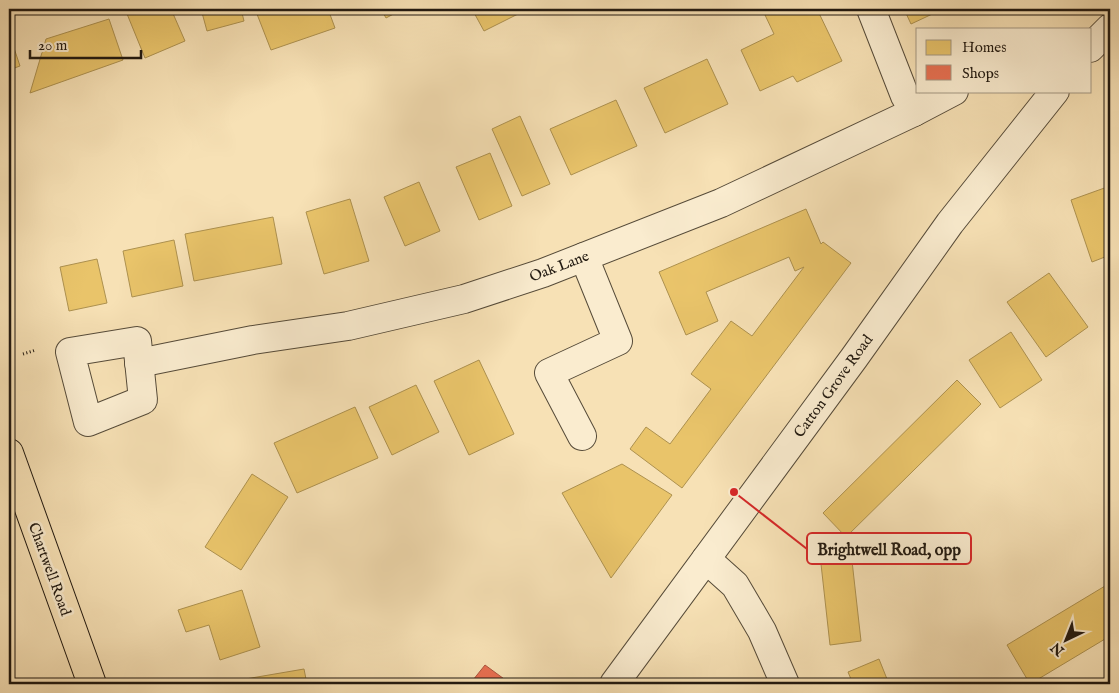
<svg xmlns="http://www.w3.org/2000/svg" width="1119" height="693" font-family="'IM FELL English',serif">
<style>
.homes{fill:#e9c46a;stroke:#ad914f}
.shops{fill:#e76f51;stroke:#ac553e}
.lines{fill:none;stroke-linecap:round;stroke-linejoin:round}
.minor-casing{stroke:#564b39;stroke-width:30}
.highway-casing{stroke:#211910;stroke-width:30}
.path{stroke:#211910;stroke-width:3;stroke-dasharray:1 2.5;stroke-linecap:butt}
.minor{stroke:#faeccf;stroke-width:28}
.highway{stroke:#f7e1b5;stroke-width:28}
.labels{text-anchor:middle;stroke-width:5;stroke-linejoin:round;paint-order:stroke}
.street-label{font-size:15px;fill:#211910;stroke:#faeccf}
.leader{fill:none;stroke:#d62828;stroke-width:2}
.callout-dot{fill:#d62828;stroke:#faeccf;stroke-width:2}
.callout{fill:#faeccf;stroke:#d62828;stroke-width:2}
.callout-label{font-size:16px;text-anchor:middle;font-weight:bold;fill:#211910}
</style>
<rect width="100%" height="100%" fill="#f7e1b5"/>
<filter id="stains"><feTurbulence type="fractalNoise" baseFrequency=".004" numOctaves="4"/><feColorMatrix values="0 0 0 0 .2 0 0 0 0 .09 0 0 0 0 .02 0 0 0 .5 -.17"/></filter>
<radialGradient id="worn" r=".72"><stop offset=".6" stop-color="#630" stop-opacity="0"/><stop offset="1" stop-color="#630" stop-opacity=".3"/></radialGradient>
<g class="homes">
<polygon points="125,9 171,9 185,41 145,58"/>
<polygon points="201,9 241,9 244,21 207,31"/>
<polygon points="255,9 328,9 335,28 271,50"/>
<polygon points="381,9 403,9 386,18"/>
<polygon points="472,9 528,9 484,31"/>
<polygon points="778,9 817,9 842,61 797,82 793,76 760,91 741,50 774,34 765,15"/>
<polygon points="904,9 943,9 911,24"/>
<polygon points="109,19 123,60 30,93 46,39"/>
<polygon points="9,33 20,66 9,70"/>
<polygon points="707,59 728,104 665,133 644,88"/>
<polygon points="616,100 637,146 571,175 550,129"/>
<polygon points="520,116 550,184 522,196 492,129"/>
<polygon points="490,153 512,206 479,220 456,167"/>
<polygon points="419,182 440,231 405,246 384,197"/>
<polygon points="1110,186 1110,255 1092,262 1071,200"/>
<polygon points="350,199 369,261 324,274 306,212"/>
<polygon points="806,209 821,244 823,242 851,263 682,488 630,449 646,427 670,444 711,389 691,374 731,321 752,336 804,267 795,271 789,257 706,292 718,321 686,335 659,272"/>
<polygon points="273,217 282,264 194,281 185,234"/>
<polygon points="174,240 183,286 132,297 123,251"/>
<polygon points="97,259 107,303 69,311 60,267"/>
<polygon points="1049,273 1088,327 1046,357 1007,302"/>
<polygon points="1011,332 1042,380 1000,408 969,360"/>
<polygon points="479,360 514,434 469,455 434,381"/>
<polygon points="957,380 981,404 846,537 823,513"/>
<polygon points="416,385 439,432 392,455 369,407"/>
<polygon points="355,407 378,458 297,493 274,443"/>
<polygon points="622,464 672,495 611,578 562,493"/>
<polygon points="252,474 288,497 241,570 205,547"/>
<polygon points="851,552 861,641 830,645 820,555"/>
<polygon points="1110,583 1110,636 1030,684 1007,645"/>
<polygon points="242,590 260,647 220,660 209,625 186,632 178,610"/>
<polygon points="879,659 889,684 853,684 848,672"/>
<polygon points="304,669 307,684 228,684 228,682"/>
</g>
<polygon class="shops" points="485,665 511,684 478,684 473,680"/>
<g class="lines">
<defs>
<g id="minor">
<polyline points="871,9 905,96 914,112"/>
<polyline points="1090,48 1110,28"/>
<polygon points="137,341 143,400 88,422 70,352"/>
<polyline points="139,363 253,340 348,326 464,299 543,273 721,203 914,112 954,91"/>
<polyline points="582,436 549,373 618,341 584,257"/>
<polyline points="706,559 735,585 762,631 785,684"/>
<polyline points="614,684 854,358 950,223 1055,91"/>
</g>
<polyline id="highway" points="9,453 92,684"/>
</defs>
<use href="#minor" class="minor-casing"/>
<use href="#highway" class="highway-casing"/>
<polyline class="path" points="23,354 36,350"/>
<use href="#minor" class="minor"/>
<use href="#highway" class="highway"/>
</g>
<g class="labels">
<g class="street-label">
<text transform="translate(559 266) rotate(-21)" y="5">Oak Lane</text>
<text transform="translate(833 386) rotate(-54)" y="5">Catton Grove Road</text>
<text transform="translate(50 569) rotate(70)" y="5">Chartwell Road</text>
</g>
</g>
<path class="leader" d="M734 492L807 549"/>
<circle class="callout-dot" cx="734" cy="492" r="5"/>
<rect class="callout" x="807" y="533" width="164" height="31" rx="5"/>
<g class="callout-label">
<text x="889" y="555">Brightwell Road, opp</text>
</g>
<rect width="1119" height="693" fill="none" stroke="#f7e1b5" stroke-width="30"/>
<rect x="10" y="10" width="1099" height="673" fill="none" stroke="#211910" stroke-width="2.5"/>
<rect x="15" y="15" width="1089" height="663" fill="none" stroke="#211910"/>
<rect x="916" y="28" width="175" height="65" fill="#faeccf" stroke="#a39883"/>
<rect x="926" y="40" width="25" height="15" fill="#e9c46a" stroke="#a39883"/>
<text x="962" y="52" font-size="15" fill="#211910">Homes</text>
<rect x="926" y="65" width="25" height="15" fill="#e76f51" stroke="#a39883"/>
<text x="962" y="78" font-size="15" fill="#211910">Shops</text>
<g transform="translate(1066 640) rotate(223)" stroke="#faeccf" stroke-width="4" paint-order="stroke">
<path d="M0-4L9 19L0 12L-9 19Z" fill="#211910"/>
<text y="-8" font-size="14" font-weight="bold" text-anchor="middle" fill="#211910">N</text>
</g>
<path d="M30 50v8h111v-8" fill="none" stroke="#211910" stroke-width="2.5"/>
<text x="38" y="50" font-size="15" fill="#211910" stroke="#faeccf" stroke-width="4" paint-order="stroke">20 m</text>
<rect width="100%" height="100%" filter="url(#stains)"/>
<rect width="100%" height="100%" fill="url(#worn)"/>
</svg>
